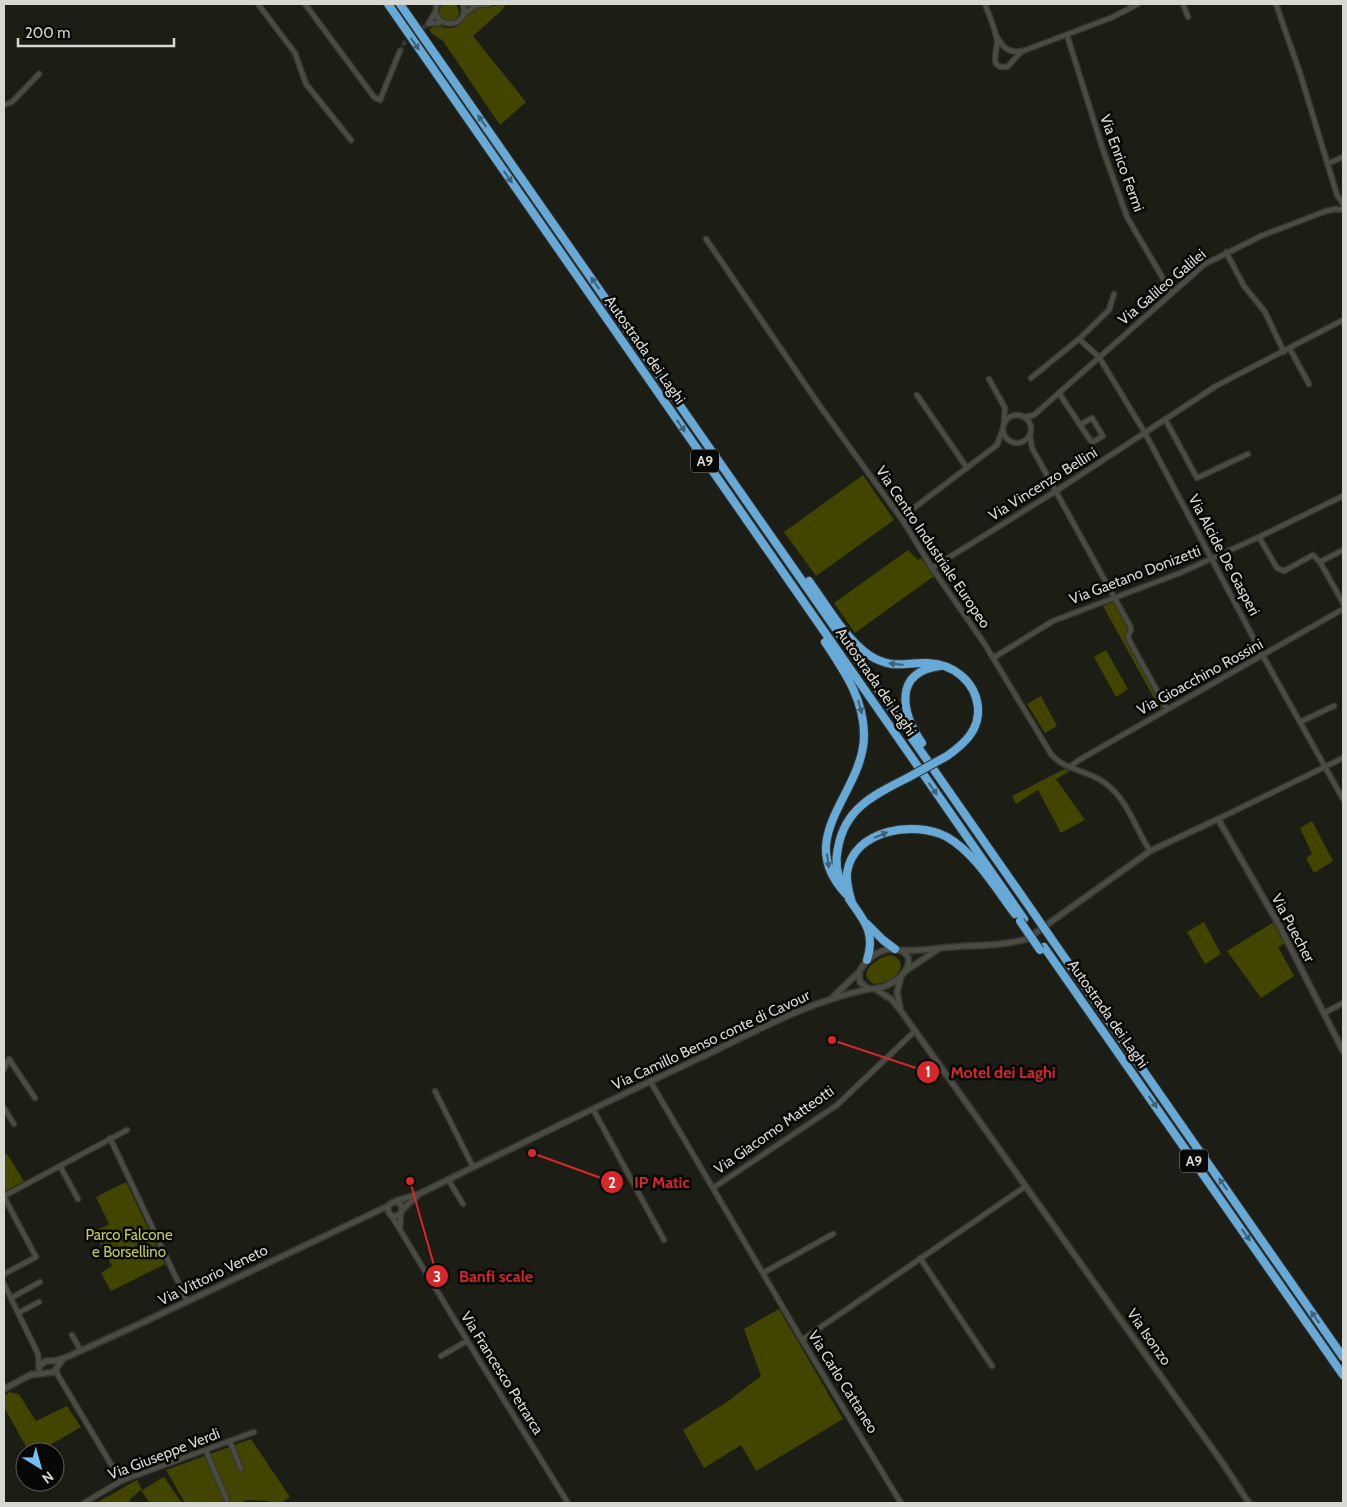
<svg xmlns="http://www.w3.org/2000/svg" width="1347" height="1507" font-family="Cabin,sans-serif">
<style>
.green{fill:#424500}
.lines{fill:none;stroke-linecap:round;stroke-linejoin:round}
.minor-tunnel{stroke:#383932;stroke-width:4.5;stroke-dasharray:4.5 2;stroke-linecap:butt}
.minor-casing{stroke:#353531;stroke-width:7}
.tertiary-casing{stroke:#353531;stroke-width:8}
.motorway-casing{stroke:#353531;stroke-width:10}
.minor{stroke:#4a4b42;stroke-width:4.5}
.tertiary{stroke:#4a4b42;stroke-width:5}
.motorway{stroke:#67aad7;stroke-width:8}
.motorway-bridge-casing{stroke:#353531;stroke-width:10;stroke-linecap:butt}
.motorway-bridge{stroke:#67aad7;stroke-width:8}
.oneway{fill:#3c6178}
.labels{text-anchor:middle;stroke-width:5;stroke-linejoin:round;paint-order:stroke}
.shield{fill:#070705;stroke:#999995;stroke-width:1}
.shield-label{font-size:14px;font-weight:bold;fill:#d8d8d3}
.street-label{font-size:15px;fill:#d8d8d3;stroke:#070705}
.park-label{font-size:15px;fill:#c6cd55;stroke:#070705}
.leader{fill:none;stroke:#d62828;stroke-width:2}
.callout-dot{fill:#d62828;stroke:#070705;stroke-width:2}
.mark-label{font-size:15px;text-anchor:middle;font-weight:bold;fill:#fff}
.callout-label{font-size:16px;text-anchor:middle;font-weight:bold;fill:#d62828;stroke:#070705;stroke-width:5;stroke-linejoin:round;paint-order:stroke}
</style>
<rect width="100%" height="100%" fill="#1c1d15"/>
<g class="green">
<circle cx="449" cy="12" r="10"/>
<path d="M504 4 505 6 501 11 473 36 526 102 500 125 443 41 432 34 429 29 438 25C460 35 461 19 474 9Z"/>
<polygon points="863,475 894,520 816,576 784,532"/>
<polygon points="908,550 918,560 921,558 934,576 855,633 834,603"/>
<polygon points="1118,600 1133,627 1130,639 1166,705 1160,709 1103,606"/>
<polygon points="1106,650 1128,689 1116,697 1094,657"/>
<polygon points="1041,696 1057,726 1045,733 1027,704"/>
<polygon points="1064,769 1070,771 1056,779 1085,820 1061,833 1038,790 1016,804 1012,796"/>
<polygon points="1312,821 1333,861 1314,873 1306,858 1312,854 1300,828"/>
<polygon points="1204,922 1221,954 1205,964 1187,932"/>
<polygon points="1274,922 1285,943 1278,947 1294,976 1261,998 1227,951"/>
<path d="M891 955C907 960 901 974 890 980 885 983 879 983 874 984 854 973 878 957 891 955Z"/>
<polygon points="7,1154 24,1181 4,1192 4,1156"/>
<polygon points="126,1182 165,1264 111,1291 101,1273 112,1266 94,1232 109,1224 96,1197"/>
<polygon points="779,1309 843,1419 756,1471 741,1445 704,1468 683,1430 727,1402 761,1376 744,1329"/>
<polygon points="9,1392 18,1394 18,1393 36,1421 67,1406 81,1427 38,1452 29,1452 4,1407 4,1396"/>
<polygon points="251,1439 290,1497 281,1503 271,1503 269,1501 247,1500 240,1503 185,1503 166,1470"/>
<polygon points="164,1477 182,1503 150,1503 141,1490 129,1500 131,1503 96,1503 137,1480 142,1490"/>
</g>
<g class="lines">
<polyline class="minor-tunnel" points="400,51 405,42 428,24"/>
<defs>
<g id="minor">
<polyline points="258,4 295,53 306,84 351,140"/>
<polyline points="305,4 374,97 380,100 400,51"/>
<path d="M437 4C428 29 471 31 463 4"/>
<polyline points="467,4 477,5 490,4"/>
<path d="M985 4C989 15 995 28 997 40 998 48 993 56 996 64L1001 67H1007L1022 51"/>
<polyline points="1183,4 1188,17"/>
<polyline points="1276,4 1300,73 1337,195 1343,204"/>
<polyline points="436,11 428,24 442,22"/>
<polyline points="464,14 477,5"/>
<polyline points="1067,35 1103,150 1127,217 1171,292"/>
<path d="M997 37C1004 49 1009 53 1023 51L1113 17 1138 4"/>
<polyline points="4,105 12,102 39,74"/>
<polyline points="1327,164 1343,157"/>
<polyline points="1336,209 1340,210 1343,208"/>
<path d="M706 239 822 409 903 521 932 568 984 643 1051 754C1065 771 1088 770 1105 783 1128 800 1135 828 1150 851"/>
<polyline points="1226,252 1244,286 1265,312 1284,352"/>
<polyline points="1079,339 1109,310 1114,294"/>
<polyline points="1290,349 1309,384"/>
<polyline points="1031,378 1079,339 1099,357 1145,433 1263,656 1343,799"/>
<polyline points="989,379 1005,408 1004,421"/>
<polyline points="1059,393 1090,440 1093,442 1103,436 1092,418 1080,425"/>
<polyline points="917,395 967,468"/>
<circle cx="1017" cy="429" r="14"/>
<polyline points="1025,417 1034,415 1205,264 1261,236 1326,211 1336,209"/>
<polyline points="1165,419 1197,478 1248,454"/>
<polyline points="1030,434 1032,448 1130,626 1131,630 1128,636 1129,640 1167,709"/>
<polyline points="903,521 906,514 997,445 1002,431"/>
<polyline points="1259,537 1277,568 1284,571 1313,555 1320,562 1343,550"/>
<polyline points="1320,562 1343,603"/>
<polyline points="932,568 1056,491 1216,386 1343,320"/>
<polyline points="993,658 1053,621 1180,573 1259,537 1343,496"/>
<polyline points="1300,722 1334,706"/>
<polyline points="1070,767 1079,760 1343,609"/>
<polyline points="1218,819 1343,758"/>
<polyline points="1324,1013 1343,1003"/>
<polyline points="4,1069 9,1059 35,1098"/>
<polyline points="650,1081 802,1340 901,1503"/>
<polyline points="435,1091 473,1167"/>
<polyline points="4,1108 14,1124"/>
<polyline points="593,1109 664,1240"/>
<polyline points="110,1138 187,1301"/>
<polyline points="60,1166 78,1199"/>
<polyline points="448,1179 463,1204"/>
<polyline points="713,1188 837,1105 915,1031"/>
<polyline points="4,1196 127,1130"/>
<polyline points="4,1197 36,1257 4,1274"/>
<polyline points="391,1215 479,1360 568,1503"/>
<polyline points="400,1228 401,1213"/>
<polyline points="920,1258 992,1366"/>
<polyline points="763,1273 833,1234"/>
<polyline points="4,1284 38,1354 39,1366"/>
<polyline points="11,1298 40,1282"/>
<polyline points="18,1313 39,1302"/>
<polyline points="72,1335 81,1351"/>
<polyline points="802,1340 1026,1186"/>
<polyline points="441,1356 467,1341"/>
<polyline points="56,1370 59,1377 121,1481"/>
<polyline points="230,1442 241,1469"/>
<polyline points="206,1451 227,1500"/>
<polyline points="84,1503 121,1481 254,1432"/>
</g>
<g id="tertiary">
<path d="M889 949C927 949 904 989 869 989L860 982 859 972C866 959 875 952 889 949Z"/>
<path d="M899 950C917 952 935 948 953 947 978 945 1003 946 1027 939L1150 851 1218 819 1279 925 1343 1051"/>
<polyline points="907,970 937,950"/>
<polyline points="875,989 891,999 901,1011 1224,1465 1249,1503"/>
<polyline points="834,996 859,972"/>
<polyline points="900,1008 897,992 901,977"/>
<path d="M396 1201 419 1194C512 1148 606 1102 700 1058 754 1032 809 1001 869 989"/>
<circle cx="395" cy="1209" r="7"/>
<polyline points="402,1210 417,1196"/>
<polyline points="39,1369 39,1366 46,1361 54,1361 67,1357 146,1321 388,1206"/>
<polyline points="31,1375 54,1372 63,1359"/>
<polyline points="4,1389 32,1374"/>
</g>
<g id="motorway">
<polyline points="388,4 1024,919"/>
<polyline points="400,4 1033,912"/>
<path d="M809 581C825 603 846 640 869 655 892 670 904 662 928 663 953 664 975 681 978 707 980 730 964 744 947 756"/>
<path d="M825 642C844 671 864 699 864 735 864 794 792 836 846 894"/>
<path d="M922 743C902 714 892 672 940 666"/>
<path d="M843 886C837 875 835 861 838 848 845 807 876 794 909 777"/>
<path d="M849 899C864 920 876 933 867 960"/>
<path d="M852 903C849 893 846 883 847 873 853 829 915 820 947 837 975 853 996 889 1015 914"/>
<polyline points="867,924 883,940 895,949"/>
<polyline points="1053,941 1343,1357"/>
<polyline points="1044,947 1343,1375"/>
</g>
</defs>
<use href="#minor" class="minor-casing"/>
<use href="#tertiary" class="tertiary-casing"/>
<use href="#motorway" class="motorway-casing"/>
<use href="#minor" class="minor"/>
<use href="#tertiary" class="tertiary"/>
<use href="#motorway" class="motorway"/>
<defs>
<g id="motorway-bridge">
<polyline points="909,777 947,756"/>
<polyline points="1033,912 1053,941"/>
<polyline points="1020,921 1040,950"/>
</g>
</defs>
<use href="#motorway-bridge" class="motorway-bridge-casing"/>
<use href="#motorway-bridge" class="motorway-bridge"/>
</g>
<defs><path id="oneway-solid" d="M-6-.8H1V-3.2L6.5 0L1 3.2V.8H-6Z" transform="scale(1.25)"/></defs>
<g class="oneway">
<use href="#oneway-solid" transform="translate(415 44) rotate(55)"/>
<use href="#oneway-solid" transform="translate(482 121) rotate(-125)"/>
<use href="#oneway-solid" transform="translate(508 177) rotate(55)"/>
<use href="#oneway-solid" transform="translate(595 283) rotate(-125)"/>
<use href="#oneway-solid" transform="translate(681 426) rotate(55)"/>
<use href="#oneway-solid" transform="translate(896 664) rotate(-175)"/>
<use href="#oneway-solid" transform="translate(860 707) rotate(75)"/>
<use href="#oneway-solid" transform="translate(933 789) rotate(55)"/>
<use href="#oneway-solid" transform="translate(881 835) rotate(-23)"/>
<use href="#oneway-solid" transform="translate(828 861) rotate(82)"/>
<use href="#oneway-solid" transform="translate(1153 1102) rotate(55)"/>
<use href="#oneway-solid" transform="translate(1223 1184) rotate(-125)"/>
<use href="#oneway-solid" transform="translate(1246 1235) rotate(55)"/>
<use href="#oneway-solid" transform="translate(1315 1317) rotate(-125)"/>
</g>
<g class="labels">
<g class="shield">
<rect x="691" y="449.5" width="28" height="23" rx="4"/>
<rect x="1180" y="1149.5" width="28" height="23" rx="4"/>
</g>
<g class="shield-label">
<text x="705" y="466">A9</text>
<text x="1194" y="1166">A9</text>
</g>
<g class="street-label">
<text transform="translate(1122 163) rotate(70)" y="5">Via Enrico Fermi</text>
<text transform="translate(1162 287) rotate(-40)" y="5">Via Galileo Galilei</text>
<text transform="translate(645 350) rotate(55)" y="5">Autostrada dei Laghi</text>
<text transform="translate(1043 484) rotate(-32)" y="5">Via Vincenzo Bellini</text>
<text transform="translate(933 547) rotate(56)" y="5">Via Centro Industriale Europeo</text>
<text transform="translate(1224 555) rotate(62)" y="5">Via Alcide De Gasperi</text>
<text transform="translate(1135 575) rotate(-21)" y="5">Via Gaetano Donizetti</text>
<text transform="translate(1200 677) rotate(-29)" y="5">Via Gioacchino Rossini</text>
<text transform="translate(876 682) rotate(55)" y="5">Autostrada dei Laghi</text>
<text transform="translate(1293 928) rotate(62)" y="5">Via Puecher</text>
<text transform="translate(1108 1014) rotate(55)" y="5">Autostrada dei Laghi</text>
<text transform="translate(711 1040) rotate(-25)" y="5">Via Camillo Benso conte di Cavour</text>
<text transform="translate(774 1130) rotate(-35)" y="5">Via Giacomo Matteotti</text>
<text transform="translate(213 1275) rotate(-26)" y="5">Via Vittorio Veneto</text>
<text transform="translate(1149 1337) rotate(55)" y="5">Via Isonzo</text>
<text transform="translate(502 1373) rotate(58)" y="5">Via Francesco Petrarca</text>
<text transform="translate(843 1382) rotate(58)" y="5">Via Carlo Cattaneo</text>
<text transform="translate(164 1454) rotate(-21)" y="5">Via Giuseppe Verdi</text>
</g>
<g class="park-label">
<text x="129" y="1240">Parco Falcone<tspan x="129" dy="17">e Borsellino</tspan></text>
</g>
</g>
<path class="leader" d="M832 1040L928 1072M532 1153L612 1182M410 1181L437 1276"/>
<g class="callout-dot">
<circle cx="832" cy="1040" r="5"/>
<circle cx="532" cy="1153" r="5"/>
<circle cx="410" cy="1181" r="5"/>
<circle cx="928" cy="1072" r="12"/>
<circle cx="612" cy="1182" r="12"/>
<circle cx="437" cy="1276" r="12"/>
</g>
<g class="mark-label">
<text x="928" y="1077">1</text>
<text x="612" y="1188">2</text>
<text x="437" y="1282">3</text>
</g>
<g class="callout-label">
<text x="1003" y="1078">Motel dei Laghi</text>
<text x="662" y="1188">IP Matic</text>
<text x="496" y="1282">Banfi scale</text>
</g>
<rect width="1347" height="1507" fill="none" stroke="#d8d8d3" stroke-width="10"/>
<g transform="translate(40 1467) rotate(143)"><circle r="24" fill="#070705" stroke="#5b5b57"/>
<path d="M0-4L9 19L0 12L-9 19Z" fill="#72c1f5"/>
<text y="-8" font-size="14" font-weight="bold" text-anchor="middle" fill="#d8d8d3">N</text>
</g>
<path d="M18 38v8h156v-8" fill="none" stroke="#d8d8d3" stroke-width="2.5"/>
<text x="25" y="38" font-size="15" fill="#d8d8d3" stroke="#070705" stroke-width="4" paint-order="stroke">200 m</text>
</svg>
